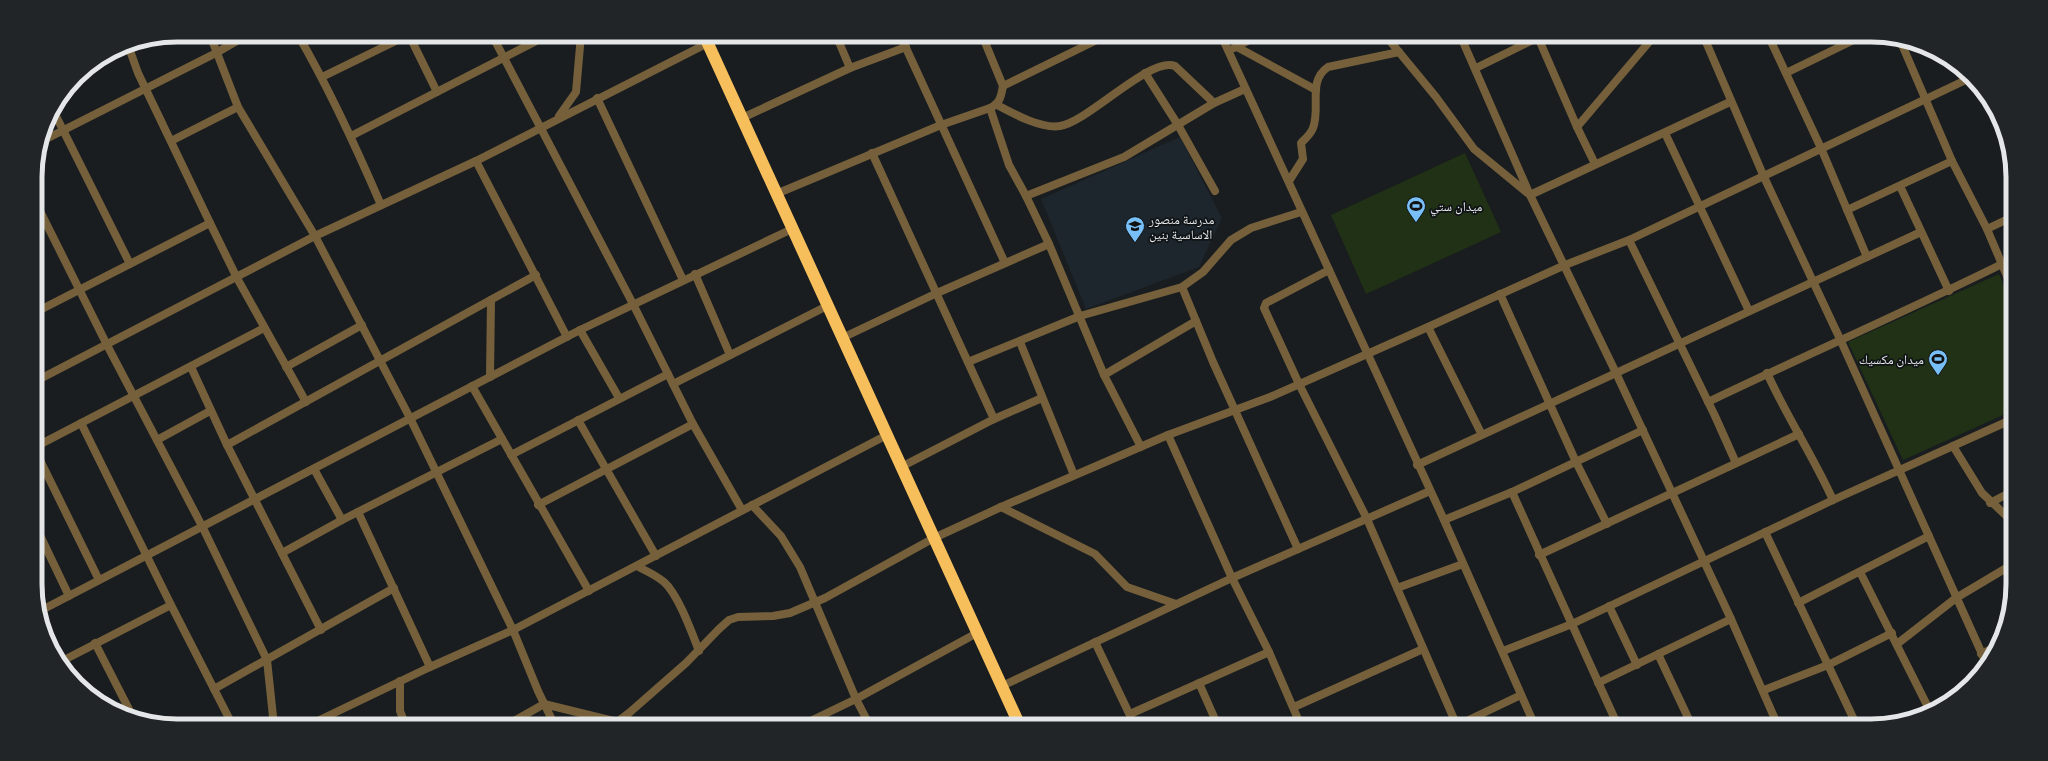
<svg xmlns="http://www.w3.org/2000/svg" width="2048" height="761" font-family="'Exo 2','Noto Naskh Arabic',sans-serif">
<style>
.built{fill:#1d262d}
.garden{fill:#203115}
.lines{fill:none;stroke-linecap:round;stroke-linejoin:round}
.minor{stroke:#75603b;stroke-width:8}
.highway{stroke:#f6bf5c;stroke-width:12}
.labels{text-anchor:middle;stroke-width:3.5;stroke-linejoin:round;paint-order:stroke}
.poi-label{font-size:13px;fill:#e4e6e8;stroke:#101416;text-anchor:start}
.rim{fill:none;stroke:#e4e6e8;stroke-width:5}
</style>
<rect width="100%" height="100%" fill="#191d1f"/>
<polygon class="built" points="1180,137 1222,218 1199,267 1086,309 1041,199"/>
<g class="garden">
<polygon points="1465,153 1501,232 1366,294 1331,215"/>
<polygon points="1999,274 2012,305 2012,411 1903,460 1848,342"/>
</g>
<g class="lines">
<g class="minor">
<polyline points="210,35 238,107 315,236 410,418 513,630 538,691 555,726"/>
<path d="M298 35C330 90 356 147 381 205"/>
<polyline points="409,35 437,92"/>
<polyline points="492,35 633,304 693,424 742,510"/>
<polyline points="836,35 850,68"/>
<polyline points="900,35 1005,263"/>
<polyline points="982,35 1003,86"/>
<polyline points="1221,35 1444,520 1535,726"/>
<polyline points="1385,35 1436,97 1474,149 1530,195 1730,102"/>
<polyline points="1460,35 1530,195 1616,373 1731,619 1778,726"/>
<polyline points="1537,35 1577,127 1595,164"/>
<polyline points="1703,35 1764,177 1840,339 1987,665"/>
<polyline points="1768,35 1821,148 1867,257"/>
<polyline points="1900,40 1952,161 1987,229 2012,288"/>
<polyline points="128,45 138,73 210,223 237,278 306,402"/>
<polyline points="1237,47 1316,90"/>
<polyline points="1234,48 1259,35"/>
<polyline points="1476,68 1541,36"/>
<polyline points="1145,73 1178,125 1215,191"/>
<polyline points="1786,73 1864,35"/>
<polyline points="322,77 408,35"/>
<polyline points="1986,96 2007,142"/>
<polyline points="597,98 683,280"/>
<path d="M997 105C1014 114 1041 129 1060 126 1088 122 1150 56 1175 66L1214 103"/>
<polyline points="990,108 1009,165 1026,196 1049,244 1104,375 1141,447"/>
<polyline points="53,110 130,264"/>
<polyline points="559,116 576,92 581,35"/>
<polyline points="742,118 850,68 906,47"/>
<polyline points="1577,127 1655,35"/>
<polyline points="1665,133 1749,311"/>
<polyline points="351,136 548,35"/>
<polyline points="42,141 216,53 247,35"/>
<polyline points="171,141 238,107"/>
<polyline points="872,153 994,419"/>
<polyline points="476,161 567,337"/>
<path d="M1289 181 1303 159 1301 143C1305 139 1311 134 1313 128 1321 108 1307 81 1328 67L1399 52"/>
<polyline points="1900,186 1949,291"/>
<path d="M776 194 941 125 990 108C1000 103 1001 97 1003 86L1107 35"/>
<polyline points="1026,196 1124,157 1214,103 1245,89"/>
<polyline points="35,201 107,345 202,526 267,660 274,726"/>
<polyline points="1847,210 1952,161"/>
<polyline points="1987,229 2012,217"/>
<polyline points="1629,240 1715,416 1736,463"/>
<polyline points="1329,270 1266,303 1264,308 1299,384 1367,519 1457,726"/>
<polyline points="695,274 730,355"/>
<polyline points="1182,287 1213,362 1298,549"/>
<polyline points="1500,294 1576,462 1607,524"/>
<polyline points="36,312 210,223"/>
<polyline points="1428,327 1481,433"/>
<polyline points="580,330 619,398"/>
<polyline points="842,338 937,293 1049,244"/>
<polyline points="1020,342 1074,475"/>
<polyline points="968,362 1080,316 1182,287 1203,272 1231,240 1251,228 1301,212"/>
<polyline points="191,367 227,445 321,630"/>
<polyline points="286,367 362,325"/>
<path d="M1767 373C1787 417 1813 456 1833 500"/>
<polyline points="1104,375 1196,321"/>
<polyline points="490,377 491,300"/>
<polyline points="36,381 315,236 476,161 708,43"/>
<polyline points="673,384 827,306"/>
<polyline points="472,386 589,591"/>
<path d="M1708 402C1806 355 1905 312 2002 264"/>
<polyline points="578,420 656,556"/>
<polyline points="81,423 171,605 233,726"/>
<polyline points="1168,435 1232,578 1269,652 1301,726"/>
<polyline points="157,440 210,411"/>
<polyline points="227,445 536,275"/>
<polyline points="37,446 264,328"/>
<polyline points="1953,446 1982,493 2013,522"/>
<polyline points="37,454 99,580"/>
<polyline points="511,455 668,374"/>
<polyline points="1417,465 1921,232"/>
<polyline points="901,467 994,419 1042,398"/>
<polyline points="314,469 342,520"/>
<polyline points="1512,492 1618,726"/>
<polyline points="1990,503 2013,491"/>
<polyline points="538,505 693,424"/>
<polyline points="752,505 781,536 800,567 856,699 870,726"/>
<polyline points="1001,507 1095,554 1127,587 1176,604"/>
<polyline points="358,512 430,667"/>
<polyline points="1444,520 1512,492 1643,430"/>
<polyline points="37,529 69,596"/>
<polyline points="1765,532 1857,726"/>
<polyline points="282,553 342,520 502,439"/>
<polyline points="1539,555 1799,434"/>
<path d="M637 566C646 571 656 575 664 582 678 594 692 633 699 651"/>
<polyline points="1860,572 1930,711"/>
<polyline points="1397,588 1463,564"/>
<polyline points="1798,603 1929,536"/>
<polyline points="1609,606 1637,665"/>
<polyline points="38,612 580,330 792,229"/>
<polyline points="1095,642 1135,726"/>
<polyline points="95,643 134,719"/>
<polyline points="1897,644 1956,598 2013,564"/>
<polyline points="1503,651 1572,624 1833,500 2013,419"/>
<polyline points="1658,654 1692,726"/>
<polyline points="1981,654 1997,646"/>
<polyline points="62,661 171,605"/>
<polyline points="400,681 400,711 406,726"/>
<polyline points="1199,683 1218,726"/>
<polyline points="1598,683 1731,619"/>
<polyline points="1002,686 1232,578 1430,491"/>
<polyline points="214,689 394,588"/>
<polyline points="1764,690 1828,665 1892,633"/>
<polyline points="1294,707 1423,649"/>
<polyline points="1130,714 1269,652"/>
<polyline points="307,726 430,667 513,630 887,435"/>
<polyline points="505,726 544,704 634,726"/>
<polyline points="612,726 629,713 686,663 719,629 729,620 738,617 773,616 790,613 825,598 934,538 1001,507 1168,435 1270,397 1428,327 1565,265 1629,240 1970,78"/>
<polyline points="800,726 856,699 977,633"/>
<polyline points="1456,726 1521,695"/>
<polyline points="1679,726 1690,721"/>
</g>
<polyline class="highway" points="704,35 1020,726"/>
</g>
<defs>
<symbol id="stadium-pin" viewBox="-11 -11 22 30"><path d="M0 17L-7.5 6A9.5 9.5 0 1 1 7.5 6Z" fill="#78bff7" stroke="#101416"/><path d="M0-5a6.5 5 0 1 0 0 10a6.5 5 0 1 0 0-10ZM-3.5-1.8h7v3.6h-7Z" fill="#111"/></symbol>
<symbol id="school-pin" viewBox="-11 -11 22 30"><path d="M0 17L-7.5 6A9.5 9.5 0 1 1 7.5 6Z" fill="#78bff7" stroke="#101416"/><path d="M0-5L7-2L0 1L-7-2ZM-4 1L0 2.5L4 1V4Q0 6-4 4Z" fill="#111"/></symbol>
</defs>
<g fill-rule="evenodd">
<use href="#stadium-pin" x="1405" y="195" width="22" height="30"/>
<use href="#school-pin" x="1124" y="215" width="22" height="30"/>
<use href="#stadium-pin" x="1927" y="348" width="22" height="30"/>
</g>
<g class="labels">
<g class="poi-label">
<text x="1430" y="211">ميدان ستي</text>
<text x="1149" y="224">مدرسة منصور<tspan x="1149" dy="15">الاساسية بنين</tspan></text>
<text x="1924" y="364" text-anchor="end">ميدان مكسيك</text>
</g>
</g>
<path d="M0 0H2048V761H0ZM177 42H1871A135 135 0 0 1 2006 177V584A135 135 0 0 1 1871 719H177A135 135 0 0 1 42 584V177A135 135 0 0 1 177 42Z" fill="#212527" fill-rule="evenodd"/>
<path class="rim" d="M177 42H1871A135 135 0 0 1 2006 177V584A135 135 0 0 1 1871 719H177A135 135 0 0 1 42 584V177A135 135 0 0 1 177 42Z"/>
</svg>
